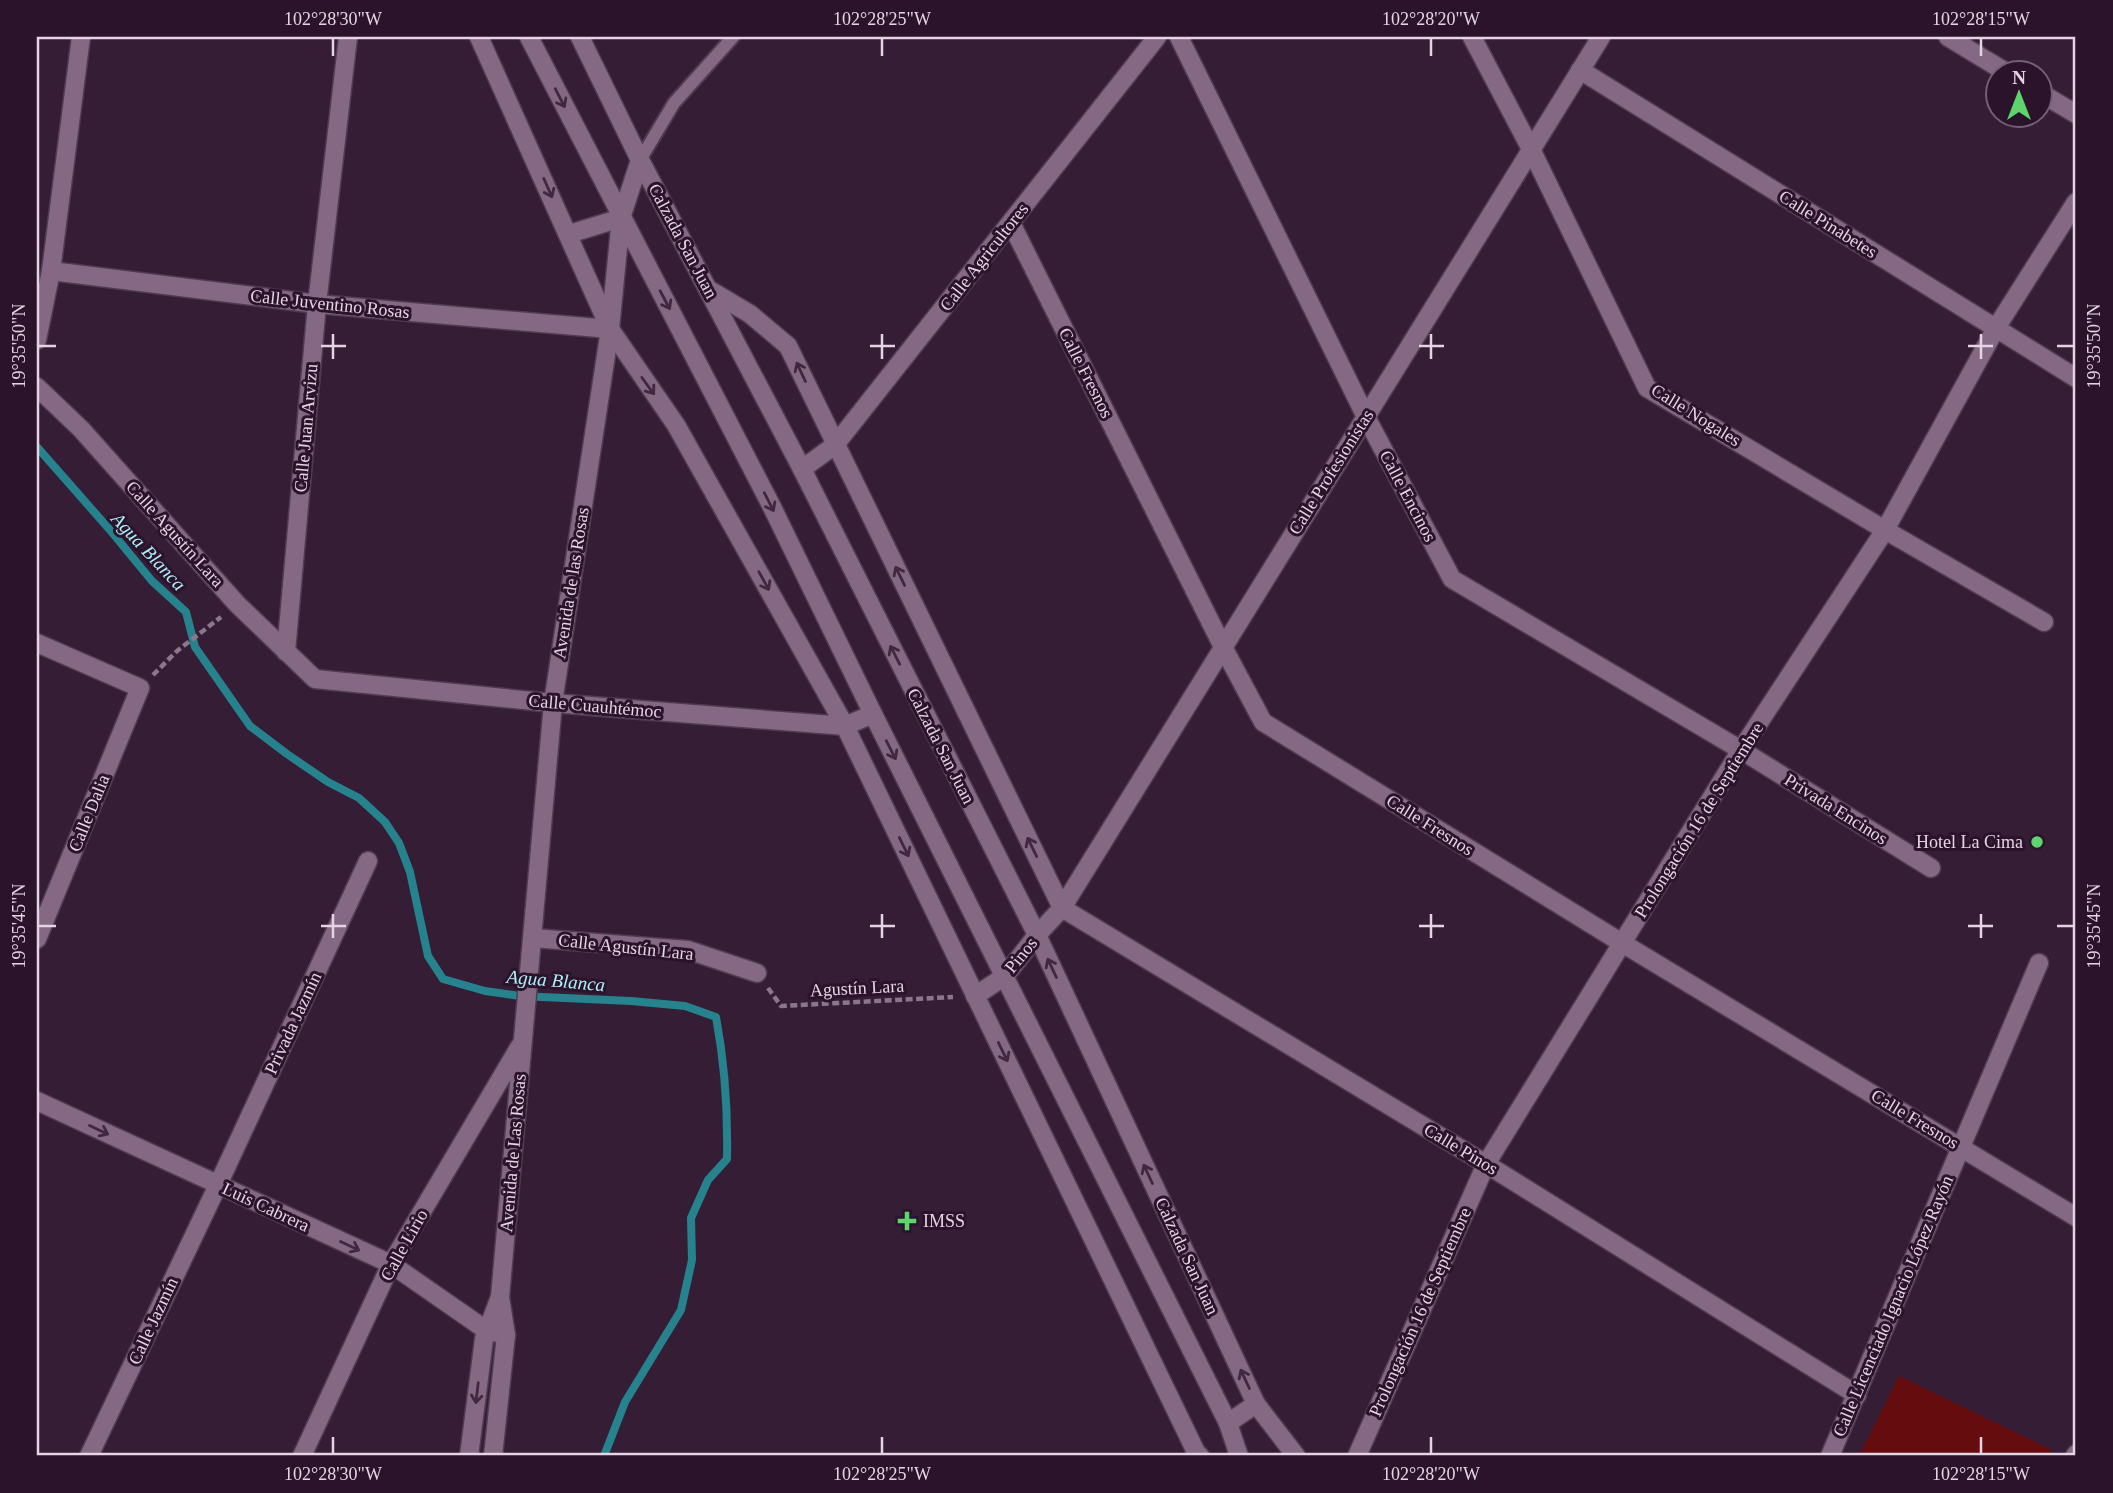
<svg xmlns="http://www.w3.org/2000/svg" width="2113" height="1493" font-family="Georgia,serif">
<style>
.green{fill:#650c0f}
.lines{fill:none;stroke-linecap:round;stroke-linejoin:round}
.stream{stroke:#26838d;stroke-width:8}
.service-casing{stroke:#4f3c50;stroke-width:16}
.minor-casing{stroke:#4f3c50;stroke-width:21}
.secondary-casing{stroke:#4f3c50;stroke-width:21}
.path{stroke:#8b778b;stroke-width:4.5;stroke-dasharray:7 3.5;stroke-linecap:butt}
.service{stroke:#846884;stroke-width:12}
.minor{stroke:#846884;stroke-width:18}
.secondary{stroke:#846884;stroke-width:18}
.oneway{stroke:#402841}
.ticks{fill:none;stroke:#e4d4e4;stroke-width:2.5}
.poi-dot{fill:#5ed56c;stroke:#2a132b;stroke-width:2.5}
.labels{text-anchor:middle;stroke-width:6;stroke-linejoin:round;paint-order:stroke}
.street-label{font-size:18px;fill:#e4d4e4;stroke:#2a132b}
.poi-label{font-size:18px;fill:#e4d4e4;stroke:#2a132b;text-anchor:end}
.water-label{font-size:19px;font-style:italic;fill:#acf0f9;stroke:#2a132b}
.neatline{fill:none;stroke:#e4d4e4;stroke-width:2.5}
.ticks-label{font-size:18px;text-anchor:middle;fill:#e4d4e4}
</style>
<rect width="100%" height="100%" fill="#341d35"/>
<polygon class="green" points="1899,1376 2052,1450 2049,1456 1859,1456"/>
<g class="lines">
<path class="stream" d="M37 447 110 530 152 581 186 612 195 647 250 726 287 754 328 782 359 798 385 822 399 843 410 872 428 956 443 979 485 991 520 996 631 1001 685 1006 716 1017C725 1065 728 1111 727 1159L708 1180 691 1218 692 1260 681 1310 625 1402 604 1456"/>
<defs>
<polyline id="service" points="640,160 674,103 733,37"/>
<g id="minor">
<polyline points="479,37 610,329 676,425 845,726 1196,1452 1200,1456"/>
<polyline points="1179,37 1366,417 1452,579 1741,750 1931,868"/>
<polyline points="1472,37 1531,149 1647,388 1885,530 2044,622"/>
<polyline points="1948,37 2009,74"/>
<polyline points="1580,70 2076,378"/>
<polyline points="2039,92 2076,114"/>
<polyline points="1011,223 1223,647 1263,722 1622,943 2076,1217"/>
<polyline points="569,234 621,218"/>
<polyline points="51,271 317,304 610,329"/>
<polyline points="708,289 750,314 788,346 1062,908"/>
<polyline points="37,340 51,271 81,37"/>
<polyline points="37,387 81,429 237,604 315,679 553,703 845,726 873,714"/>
<polyline points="802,469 835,445 1157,37"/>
<polyline points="37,643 140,688 37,939"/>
<polyline points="286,652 317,304 348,37"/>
<polyline points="1062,908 1486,1164 1857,1395"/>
<polyline points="533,938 688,950 757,973"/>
<polyline points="975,996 1005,976 1037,935 1062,908 1601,37"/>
<polyline points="37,1101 391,1264 486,1330 506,1335"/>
<polyline points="89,1456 218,1185 368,861"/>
<polyline points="302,1456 391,1264 520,1046"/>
<polyline points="469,1456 484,1339 500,1297"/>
<polyline points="493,1456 506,1335 500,1297 553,703 610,329 621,218 640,160"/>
<polyline points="1357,1456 1486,1164 1741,750 1885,530 1996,328 2076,202"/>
<polyline points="1830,1456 2039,963"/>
<polyline points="2075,1456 2076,1454"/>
</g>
<g id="secondary">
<polyline points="529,37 772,507 873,714 1228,1423 1239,1456"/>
<polyline points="580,37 640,160 802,469 1037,935 1256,1404 1296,1456"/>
<polyline points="1228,1423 1256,1404"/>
</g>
</defs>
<use href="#service" class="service-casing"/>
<use href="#minor" class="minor-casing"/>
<use href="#secondary" class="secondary-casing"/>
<g class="path">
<polyline points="153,675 177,651 221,617"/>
<polyline points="768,988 781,1006 953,997"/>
</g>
<use href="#service" class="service"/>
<use href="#minor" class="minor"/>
<use href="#secondary" class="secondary"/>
</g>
<defs><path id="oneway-shaft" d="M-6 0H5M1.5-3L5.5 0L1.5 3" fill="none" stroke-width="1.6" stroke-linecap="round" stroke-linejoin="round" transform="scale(1.75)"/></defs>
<g class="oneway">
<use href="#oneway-shaft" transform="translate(560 98) rotate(63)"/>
<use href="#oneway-shaft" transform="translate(548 188) rotate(66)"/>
<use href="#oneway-shaft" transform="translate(665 300) rotate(62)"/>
<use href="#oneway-shaft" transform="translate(801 372) rotate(-115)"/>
<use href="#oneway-shaft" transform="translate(648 386) rotate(54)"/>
<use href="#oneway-shaft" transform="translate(769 502) rotate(63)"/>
<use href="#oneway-shaft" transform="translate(900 576) rotate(-116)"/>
<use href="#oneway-shaft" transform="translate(764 581) rotate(61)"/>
<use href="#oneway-shaft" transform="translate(895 655) rotate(-117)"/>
<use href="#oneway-shaft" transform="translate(891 750) rotate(63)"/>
<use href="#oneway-shaft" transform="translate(904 847) rotate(64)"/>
<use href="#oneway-shaft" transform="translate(1032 847) rotate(-116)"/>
<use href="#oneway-shaft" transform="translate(1052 968) rotate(-115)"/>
<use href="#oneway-shaft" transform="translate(1003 1052) rotate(64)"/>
<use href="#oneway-shaft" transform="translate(99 1130) rotate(25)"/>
<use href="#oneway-shaft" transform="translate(1148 1174) rotate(-115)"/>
<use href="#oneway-shaft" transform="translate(350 1246) rotate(25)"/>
<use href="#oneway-shaft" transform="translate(1245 1379) rotate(-115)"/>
<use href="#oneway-shaft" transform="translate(477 1393) rotate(97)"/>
</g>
<path class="ticks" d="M333 38V56M882 38V56M1431 38V56M1981 38V56M333 334V359M882 334V359M1431 334V359M1981 334V359M38 346H56M321 346H346M870 346H895M1419 346H1444M1968 346H1993M2057 346H2074M333 914V938M882 914V938M1431 914V938M1981 914V938M38 926H56M321 926H346M870 926H895M1419 926H1444M1968 926H1993M2057 926H2074M333 1437V1454M882 1437V1454M1431 1437V1454M1981 1437V1454"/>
<g class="poi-dot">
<circle cx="2037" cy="842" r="7"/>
<path d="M903.5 1210.5h7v7h7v7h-7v7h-7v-7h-7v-7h7z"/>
</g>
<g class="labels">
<g class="street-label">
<text transform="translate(1828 224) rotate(32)" y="6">Calle Pinabetes</text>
<text transform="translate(683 241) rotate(62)" y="6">Calzada San Juan</text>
<text transform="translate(984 257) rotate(-52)" y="6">Calle Agricultores</text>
<text transform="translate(330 304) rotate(6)" y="6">Calle Juventino Rosas</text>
<text transform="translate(1086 373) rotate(63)" y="6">Calle Fresnos</text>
<text transform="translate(1696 415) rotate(32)" y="6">Calle Nogales</text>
<text transform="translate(306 428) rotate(-85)" y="6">Calle Juan Arvizu</text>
<text transform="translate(1331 472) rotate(-58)" y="6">Calle Profesionistas</text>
<text transform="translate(1408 496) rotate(62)" y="6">Calle Encinos</text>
<text transform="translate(175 534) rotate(48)" y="6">Calle Agustín Lara</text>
<text transform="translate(571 583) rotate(-81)" y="6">Avenida de las Rosas</text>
<text transform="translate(595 706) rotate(5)" y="6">Calle Cuauhtémoc</text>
<text transform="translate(941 746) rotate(63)" y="6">Calzada San Juan</text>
<text transform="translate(1836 809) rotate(32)" y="6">Privada Encinos</text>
<text transform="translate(89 813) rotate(-68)" y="6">Calle Dalia</text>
<text transform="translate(1699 820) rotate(-58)" y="6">Prolongación 16 de Septiembre</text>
<text transform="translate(1430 825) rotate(32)" y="6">Calle Fresnos</text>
<text transform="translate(626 947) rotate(6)" y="6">Calle Agustín Lara</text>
<text transform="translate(1021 955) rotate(-51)" y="6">Pinos</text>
<text transform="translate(857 988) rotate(-3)" y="6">Agustín Lara</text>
<text transform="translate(293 1023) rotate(-65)" y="6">Privada Jazmín</text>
<text transform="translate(1915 1119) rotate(31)" y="6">Calle Fresnos</text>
<text transform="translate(1461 1149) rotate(31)" y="6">Calle Pinos</text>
<text transform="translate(513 1153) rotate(-85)" y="6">Avenida de Las Rosas</text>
<text transform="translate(266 1207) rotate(25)" y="6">Luis Cabrera</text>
<text transform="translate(404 1245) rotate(-61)" y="6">Calle Lirio</text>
<text transform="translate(1187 1256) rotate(65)" y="6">Calzada San Juan</text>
<text transform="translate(1893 1306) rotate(-67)" y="6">Calle Licenciado Ignacio López Rayón</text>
<text transform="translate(1420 1312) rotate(-66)" y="6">Prolongación 16 de Septiembre</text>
<text transform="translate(153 1321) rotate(-65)" y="6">Calle Jazmín</text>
</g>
<g class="poi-label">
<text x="2023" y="848">Hotel La Cima</text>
<text x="923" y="1227" text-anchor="start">IMSS</text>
</g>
<g class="water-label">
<text transform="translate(149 551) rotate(47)" y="7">Agua Blanca</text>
<text transform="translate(556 980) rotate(5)" y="7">Agua Blanca</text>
</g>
</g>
<rect width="2113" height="1493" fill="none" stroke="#2a132b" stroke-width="77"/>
<g transform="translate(2019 94)"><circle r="33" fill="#2a132b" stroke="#746075" stroke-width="2"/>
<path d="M0-5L12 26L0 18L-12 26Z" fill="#5ed56c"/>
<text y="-10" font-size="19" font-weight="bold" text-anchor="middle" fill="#e4d4e4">N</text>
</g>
<rect x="38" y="38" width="2036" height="1416" class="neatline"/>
<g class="ticks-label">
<text x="333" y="25">102°28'30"W</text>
<text x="882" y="25">102°28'25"W</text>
<text x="1431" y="25">102°28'20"W</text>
<text x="1981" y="25">102°28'15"W</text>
<text transform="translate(19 346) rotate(-90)" y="6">19°35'50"N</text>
<text transform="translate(2094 346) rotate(-90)" y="6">19°35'50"N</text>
<text transform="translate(19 926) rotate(-90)" y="6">19°35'45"N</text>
<text transform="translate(2094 926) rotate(-90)" y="6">19°35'45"N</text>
<text x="333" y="1480">102°28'30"W</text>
<text x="882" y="1480">102°28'25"W</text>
<text x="1431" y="1480">102°28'20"W</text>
<text x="1981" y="1480">102°28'15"W</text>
</g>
</svg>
